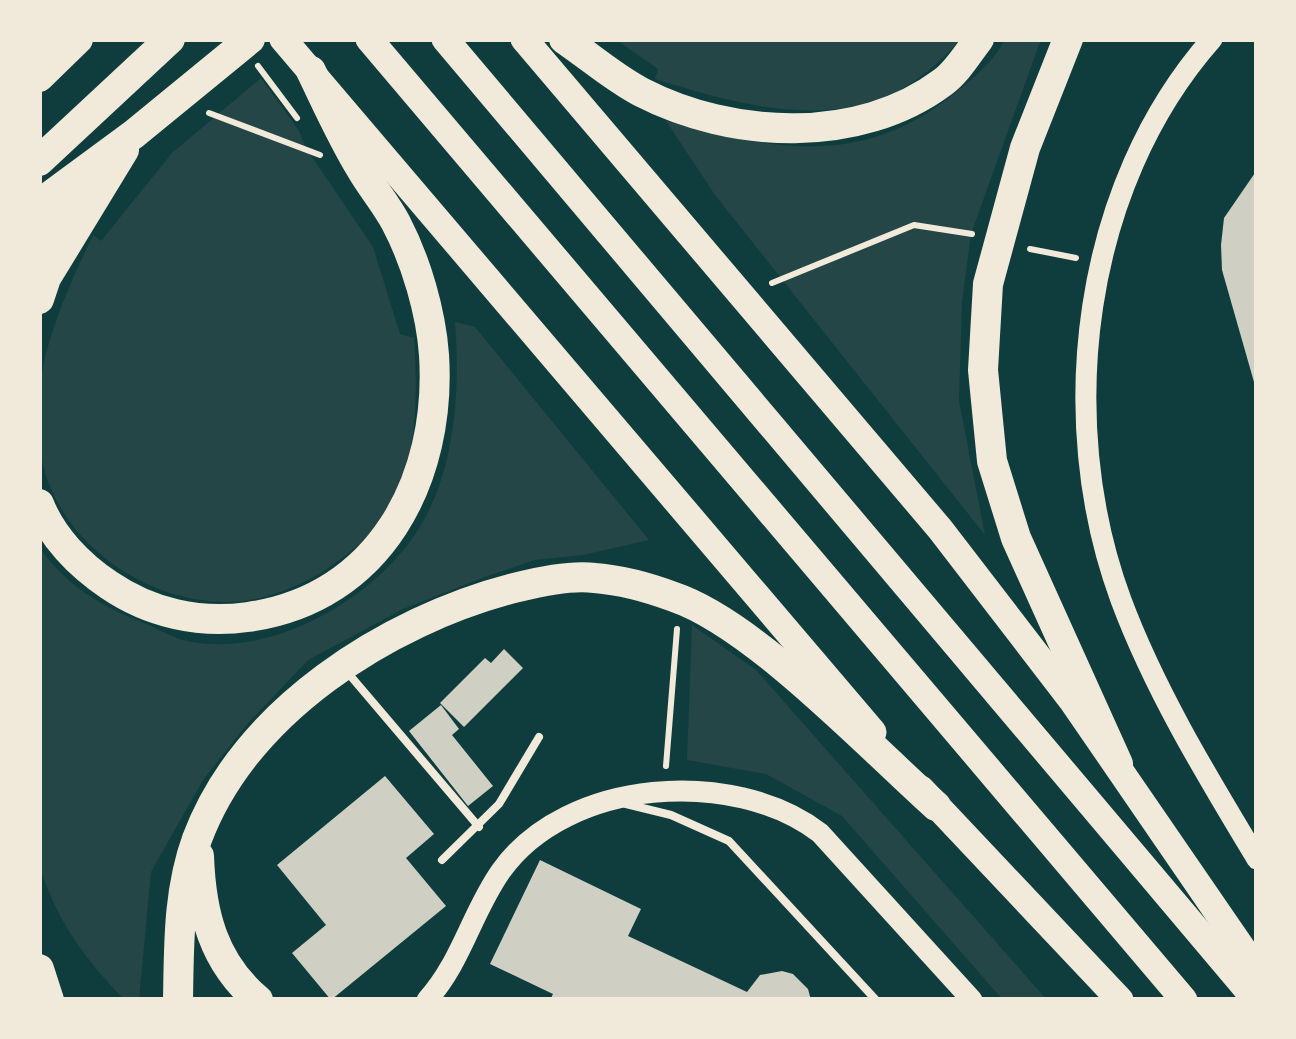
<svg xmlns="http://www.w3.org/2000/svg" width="1296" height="1039" font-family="'Sofia Sans Condensed',sans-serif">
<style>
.green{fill:#244646}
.building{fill:#cfcfc3}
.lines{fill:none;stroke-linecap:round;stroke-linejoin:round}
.path{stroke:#f1e9da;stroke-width:6}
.service{stroke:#f1e9da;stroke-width:8}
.tertiary{stroke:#f1e9da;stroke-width:21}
.trunk{stroke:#f1e9da;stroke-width:27}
.motorway{stroke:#f1e9da;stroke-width:30}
</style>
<rect width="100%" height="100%" fill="#0f3d3e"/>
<g class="green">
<path d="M615 39H960C876 142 764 113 655 79L658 69Z"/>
<path d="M1005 39H1041L971 234 962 302 959 401 985 535 715 195 666 121C772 150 862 169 955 93 973 79 996 59 1005 39Z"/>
<path d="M261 78 299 131 306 148 373 247 400 334 414 338C418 394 419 474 380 522 344 566 281 603 223 602 142 600 60 542 42 461 25 380 60 305 93 235L101 241 172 153Z"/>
<path d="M455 322 475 327 649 540 583 555 535 560 485 577 403 609 308 660 249 722 203 780 151 872 139 1000H125C85 960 56 919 39 865V547C69 588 102 607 149 625 162 631 177 640 192 642 278 657 383 594 424 520 456 462 460 387 455 322Z"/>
<polygon points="692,625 756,670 1047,1000 1003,1000 842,816 766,774 687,760"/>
</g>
<g class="building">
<polygon points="1257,170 1257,389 1256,389 1222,270 1221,245 1224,218"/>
<polygon points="504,649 523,668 464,727 440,703 485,658 491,663"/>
<polygon points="441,705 459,729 452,735 493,786 468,806 409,731"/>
<polygon points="385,776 434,834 406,858 446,906 331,1000 292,953 326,925 277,865"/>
<polygon points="540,860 641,909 628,936 747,992 760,975 782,971 793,974 808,989 811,1000 550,1000 553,994 490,964"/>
</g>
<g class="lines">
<g class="path">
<polyline points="258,66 297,118"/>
<polyline points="209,113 320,155"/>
<polyline points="1030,249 1076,258"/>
<polyline points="772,283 914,225 972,234"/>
<polyline points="666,766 677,629"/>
</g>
<g class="service">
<polyline points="348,673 479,827"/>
<polyline points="626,804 671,815 729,841 876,1000"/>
<polyline points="442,860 499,804 539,737"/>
</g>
<g class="tertiary">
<path d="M1212 39C1082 186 1054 419 1121 600 1155 691 1207 776 1257 859"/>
<path d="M427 1000C461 963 472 912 501 871 567 778 734 767 820 833L972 1000"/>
</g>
<g class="trunk">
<polyline points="283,39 873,732"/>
<polyline points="369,39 1184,1000"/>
<polyline points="445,39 1256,1000"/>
<polyline points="524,39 940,529 1073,702 1257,970"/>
<polyline points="921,789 1120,1000"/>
</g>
<g class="motorway">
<path d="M564 39C589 56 614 78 641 92 732 139 859 145 943 82 957 72 968 53 979 39"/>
<polyline points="1068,39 1025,148 988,284 983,370 992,461 1016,538 1118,764"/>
<polyline points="39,43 47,39"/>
<polyline points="39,77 78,39"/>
<polyline points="39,161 170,39"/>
<polyline points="39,204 134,134 250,39"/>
<polyline points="39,243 80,191"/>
<polyline points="39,299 46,278 124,150"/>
<path d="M39 504C52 537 79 565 109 585 150 613 199 624 248 617 380 599 442 479 434 355 431 312 416 261 396 223 386 204 372 188 361 169 342 138 327 104 311 71"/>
<path d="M199 856C201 913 213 962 258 1000"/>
<polyline points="39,969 49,1000"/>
<path d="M178 1000C179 945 178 891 197 839 245 711 387 621 514 588 539 582 569 575 595 578 620 580 650 588 674 597 754 624 870 747 936 806"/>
</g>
</g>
<rect width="1296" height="1039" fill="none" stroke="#f1e9da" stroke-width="84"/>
</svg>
